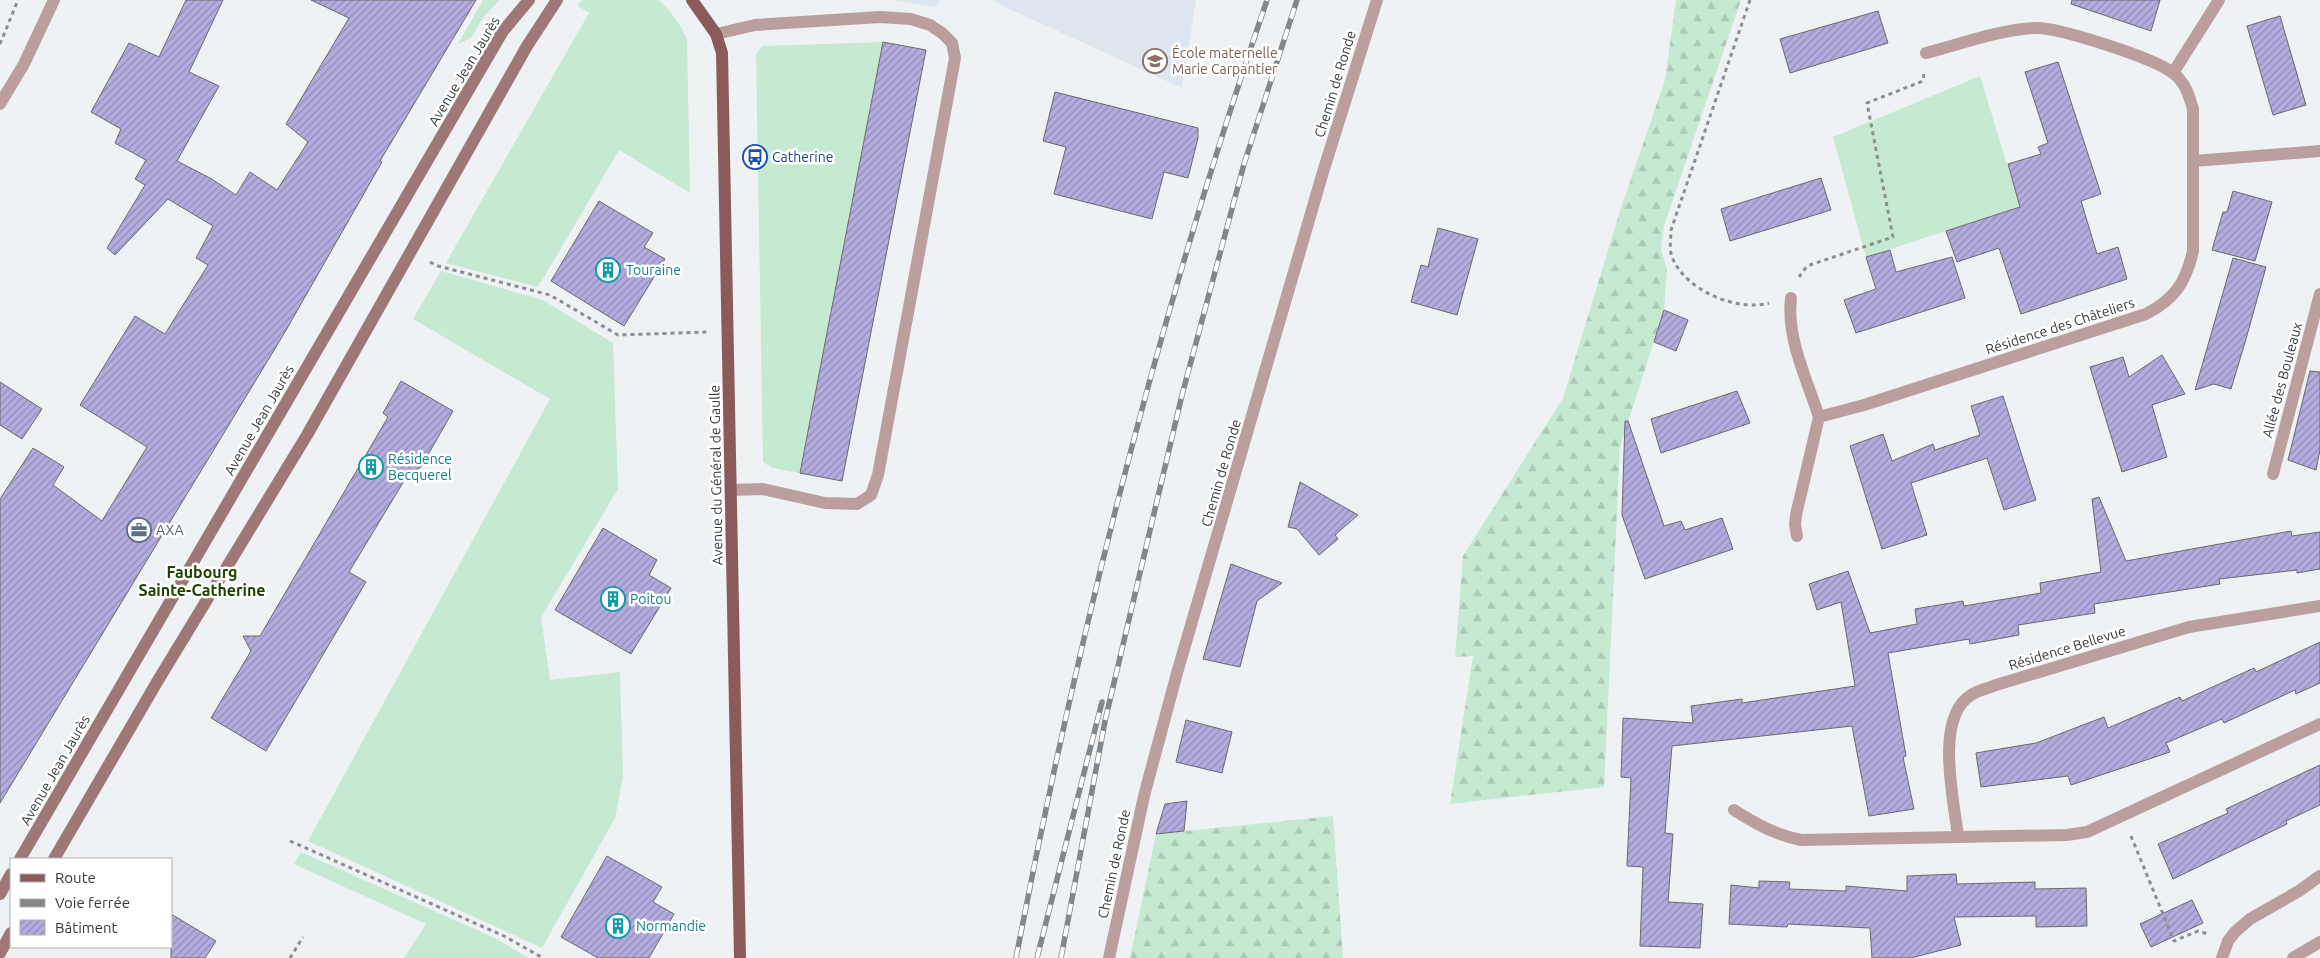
<svg xmlns="http://www.w3.org/2000/svg" width="2320" height="958" font-family="Ubuntu,sans-serif">
<style>
.built{fill:#dde6ee}
.grass{fill:#c6e9d2}
.forest{fill:url(#forest-firs)}
.building{fill:url(#building-hatch);stroke:#6a696c}
.lines{fill:none;stroke-linecap:round;stroke-linejoin:round}
.path{stroke:#8c8e90;stroke-width:3;stroke-dasharray:4 4;stroke-linecap:butt}
.service{stroke:#bb9f9e;stroke-width:12}
.minor{stroke:#bb9f9e;stroke-width:12}
.tertiary{stroke:#bb9f9e;stroke-width:12}
.secondary{stroke:#9f7776;stroke-width:12}
.primary{stroke:#8a5b5a;stroke-width:12}
.rail-casing{stroke:#848687;stroke-width:5.5}
.rail{stroke:#fff;stroke-width:4;stroke-dasharray:11;stroke-linecap:butt}
.labels{text-anchor:middle;stroke-width:5;stroke-linejoin:round;paint-order:stroke}
.education-label{font-size:14px;fill:#785e54;stroke:#fff;text-anchor:start}
.street-label{font-size:14px;fill:#373839;stroke:#fff}
.transit-label{font-size:14px;fill:#164399;stroke:#fff;text-anchor:start}
.culture-label{font-size:14px;fill:#0d838f;stroke:#fff;text-anchor:start}
.service-label{font-size:14px;fill:#4e5e75;stroke:#fff;text-anchor:start}
.quarter-label{font-size:16px;font-weight:bold;fill:#1c4100;stroke:#fff}
</style>
<defs>
<pattern id="forest-firs" width="22" height="20" patternUnits="userSpaceOnUse" patternTransform="scale(1.25)"><rect width="22" height="20" fill="#c6e9d2"/><path d="M5 1l3.5 6h-7zM16 11l3.5 6h-7z" fill="#abc9b5"/></pattern>
<pattern id="building-hatch" width="6" height="6" patternUnits="userSpaceOnUse" patternTransform="scale(1.25)"><rect width="6" height="6" fill="#b4abdf"/><path d="M-1 1l2-2M0 6l6-6M5 7l2-2" fill="none" stroke="#938cb6"/></pattern>
</defs>
<rect width="100%" height="100%" fill="#eff2f4"/>
<g class="built">
<polygon points="894,0 940,0 936,7"/>
<polygon points="993,0 1196,0 1182,88 1007,8"/>
</g>
<g class="grass">
<polygon points="483,0 499,0 482,19 471,38 458,44"/>
<path d="M582 0H658C671 11 680 23 687 39L690 193 619 150 538 287 446 263 589 13 577 5Z"/>
<polygon points="883,42 800,473 772,468 763,462 756,54 762,46"/>
<polygon points="1980,76 2020,207 1866,257 1833,137"/>
<polygon points="441,271 543,300 613,343 618,489 541,617 550,680 620,672 623,777 615,818 542,948 308,841 550,399 413,319"/>
<polygon points="301,852 495,938 529,958 404,958 426,924 294,864"/>
</g>
<g class="forest">
<polygon points="1676,0 1741,0 1664,226 1661,249 1667,270 1664,310 1620,447 1604,787 1450,804 1473,656 1455,657 1463,556 1563,398 1620,211 1665,80"/>
<polygon points="1333,816 1343,958 1130,958 1156,834"/>
</g>
<g class="building">
<polygon points="186,0 223,0 189,72 219,86 177,161 210,178 236,195 250,172 277,190 308,142 286,124 349,18 311,0 476,0 380,161 382,162 285,332 0,803 0,499 33,448 64,467 53,485 102,521 147,447 80,405 135,316 165,334 208,265 196,258 213,226 168,199 115,255 107,248 145,185 135,179 146,160 115,143 121,129 91,112 129,43 159,57"/>
<polygon points="2072,0 2160,0 2151,31 2071,4"/>
<polygon points="1878,11 1888,43 1790,73 1780,39"/>
<polygon points="2280,16 2306,105 2273,115 2247,26"/>
<polygon points="883,42 926,50 842,481 800,473"/>
<polygon points="2058,62 2101,194 2081,201 2097,254 2118,247 2127,279 2021,314 1999,248 1957,262 1946,231 2020,207 2008,164 2041,154 2038,147 2048,143 2025,72"/>
<polygon points="1055,92 1198,128 1198,138 1188,178 1164,172 1152,219 1054,194 1066,147 1043,141"/>
<polygon points="1821,178 1831,210 1730,241 1721,209"/>
<polygon points="2233,191 2272,202 2255,261 2212,250 2223,212 2227,212"/>
<polygon points="599,201 653,233 644,247 665,259 624,326 551,281"/>
<polygon points="1438,228 1478,239 1457,315 1411,302 1421,265 1428,267"/>
<polygon points="1890,250 1896,272 1952,257 1965,298 1856,333 1844,300 1876,289 1866,257"/>
<polygon points="2233,258 2266,267 2246,339 2231,389 2214,384 2195,390"/>
<polygon points="1664,310 1688,320 1676,351 1654,342"/>
<polygon points="2162,355 2185,394 2152,405 2167,457 2122,472 2090,367 2123,357 2129,377"/>
<polygon points="2310,371 2320,372 2320,450 2316,470 2288,460"/>
<polygon points="401,381 453,411 421,467 407,476 349,572 366,582 266,751 211,718 251,651 243,636 260,636 388,417 383,413"/>
<polygon points="0,382 42,409 22,439 0,425"/>
<polygon points="1737,391 1750,423 1661,453 1651,419"/>
<polygon points="2003,396 2036,500 2004,510 1987,458 1911,483 1927,535 1882,549 1850,446 1883,434 1892,461 1933,444 1935,450 1980,435 1971,406"/>
<polygon points="1625,421 1628,421 1664,526 1681,521 1685,530 1722,518 1733,549 1645,579 1622,515"/>
<polygon points="1300,482 1358,515 1335,535 1338,539 1319,555 1297,529 1288,527"/>
<polygon points="2099,497 2126,561 2291,531 2292,536 2320,532 2320,569 2297,573 2297,570 2219,579 2220,584 2094,604 2095,613 2018,625 2019,635 1970,644 1969,639 1888,653 1906,756 1903,757 1914,809 1869,816 1852,726 1672,746 1665,833 1673,834 1668,902 1703,904 1700,948 1640,946 1643,867 1627,866 1631,778 1621,777 1623,718 1693,723 1691,706 1742,699 1742,703 1855,686 1841,602 1817,610 1809,584 1848,571 1870,633 1917,624 1915,609 1963,601 1964,606 2041,593 2040,583 2101,572 2092,499"/>
<polygon points="603,528 657,560 649,575 671,588 631,654 555,610"/>
<polygon points="1231,564 1282,583 1257,601 1240,667 1203,659"/>
<polygon points="2320,642 2320,683 2296,694 2295,690 2224,723 2222,719 2166,743 2170,752 2071,785 2068,776 1981,787 1976,753 2036,743 2104,717 2108,728 2180,697 2182,701 2254,668 2256,672"/>
<polygon points="1186,720 1232,732 1222,773 1176,762"/>
<polygon points="2320,765 2320,805 2286,821 2287,824 2173,879 2158,844 2228,813 2226,809"/>
<polygon points="1187,801 1184,831 1156,834 1165,804"/>
<polygon points="607,856 662,887 653,902 674,914 649,958 598,958 561,937"/>
<polygon points="1956,874 1957,884 2035,882 2035,889 2086,888 2087,926 2036,927 2036,916 1954,917 1961,945 1911,958 1872,958 1870,928 1788,924 1787,927 1729,924 1731,885 1759,888 1759,881 1790,882 1789,889 1846,891 1846,886 1907,891 1907,876"/>
<polygon points="2192,900 2203,923 2151,947 2140,924"/>
<polygon points="171,914 216,941 205,958 171,958"/>
</g>
<g class="lines">
<g class="path">
<path d="M1750 0 1671 230C1671 238 1669 249 1672 257 1685 290 1736 312 1769 303"/>
<polyline points="0,44 18,0"/>
<polyline points="430,262 438,266 550,295 618,335 708,332"/>
<polyline points="1799,277 1807,266 1893,237 1867,103 1923,81 1924,73"/>
<polyline points="2131,836 2174,941 2198,931 2208,934"/>
<polyline points="290,841 504,936 543,958"/>
<polyline points="290,958 303,937"/>
</g>
<polyline class="service" points="716,34 755,25 880,17 911,19 930,25 942,33 952,43 955,58 878,475 871,495 857,504 825,503 763,489 731,490"/>
<g class="minor">
<polyline points="2173,73 2219,0"/>
<polyline points="2194,161 2320,151"/>
<path d="M1791 298C1786 338 1807 379 1819 417"/>
<polyline points="2273,474 2320,294"/>
<path d="M1797 536 1795 525 1796 515 1819 417 1864 405 2146 314C2175 299 2186 282 2193 251V109C2189 95 2185 82 2173 73 2154 58 2058 27 2035 28 1998 30 1961 44 1926 53"/>
<path d="M1734 810C1756 824 1776 835 1801 840L1958 837C1954 800 1934 718 1971 695 1978 690 1989 688 1996 685L2189 627 2320 606"/>
<polyline points="1958,837 2067,835 2087,832 2320,724"/>
<polyline points="1109,958 1144,796 1177,673 1323,172 1377,0"/>
<polyline points="2222,958 2228,941 2235,932 2250,919 2299,891 2320,876"/>
<polyline points="2293,958 2320,942"/>
</g>
<polyline class="tertiary" points="0,104 24,64 54,0"/>
<g class="secondary">
<polyline points="20,859 503,31 529,0"/>
<polyline points="54,859 157,682 307,435 527,46 557,0"/>
<polyline points="0,894 11,874"/>
<polyline points="0,953 11,933"/>
</g>
<polyline class="primary" points="692,0 716,34 722,53 740,958"/>
<defs>
<g id="rail">
<path d="M1016 958C1078 634 1160 312 1267 0"/>
<polyline points="1037,958 1102,702"/>
<polyline points="1061,958 1105,721 1182,395 1244,164 1297,0"/>
</g>
</defs>
<use href="#rail" class="rail-casing"/>
<use href="#rail" class="rail"/>
</g>
<defs>
<symbol id="school-ring" viewBox="-11 -11 22 22"><circle r="9.5" fill="#fff" stroke="#8d6e63" stroke-width="1.5"/><path d="M0-5L7-2L0 1L-7-2ZM-4 1L0 2.5L4 1V4Q0 6-4 4Z" fill="#8d6e63"/></symbol>
<symbol id="bus-ring" viewBox="-11 -11 22 22"><circle r="9.5" fill="#fff" stroke="#1a4fb4" stroke-width="1.5"/><path d="M-5-6H5V4H4V6H2V4H-2V6H-4V4H-5ZM-3.5-4V0h7V-4ZM-3.5 1.2v1.5H-2V1.2ZM2 1.2v1.5H3.5V1.2Z" fill="#1a4fb4"/></symbol>
<symbol id="building-ring" viewBox="-11 -11 22 22"><circle r="9.5" fill="#fff" stroke="#0f9aa8" stroke-width="1.5"/><path d="M-4-6H4V6H1V3H-1V6H-4ZM-2.5-4.3h1.7v1.8h-1.7ZM.8-4.3h1.7v1.8H.8ZM-2.5-1h1.7V.8h-1.7ZM.8-1h1.7V.8H.8Z" fill="#0f9aa8"/></symbol>
<symbol id="office-ring" viewBox="-11 -11 22 22"><circle r="9.5" fill="#fff" stroke="#5c6f8a" stroke-width="1.5"/><path d="M-6-3h4V-5.5h4V-3h4V5H-6ZM-1-4.5V-3h2v-1.5ZM-6 0V1H6V0Z" fill="#5c6f8a"/></symbol>
</defs>
<g fill-rule="evenodd">
<use href="#school-ring" x="1141" y="47" width="28" height="28"/>
<use href="#bus-ring" x="741" y="143" width="28" height="28"/>
<use href="#building-ring" x="594" y="256" width="28" height="28"/>
<use href="#building-ring" x="357" y="453" width="28" height="28"/>
<use href="#office-ring" x="125" y="516" width="28" height="28"/>
<use href="#building-ring" x="599" y="585" width="28" height="28"/>
<use href="#building-ring" x="604" y="912" width="28" height="28"/>
</g>
<g class="labels">
<g class="education-label">
<text x="1172" y="58">École maternelle<tspan x="1172" dy="16">Marie Carpantier</tspan></text>
</g>
<g class="street-label">
<text transform="translate(464 71) rotate(-59)" y="5">Avenue Jean Jaurès</text>
<text transform="translate(1335 84) rotate(-73)" y="5">Chemin de Ronde</text>
<text transform="translate(2060 326) rotate(-18)" y="5">Résidence des Châteliers</text>
<text transform="translate(2282 380) rotate(-75)" y="5">Allée des Bouleaux</text>
<text transform="translate(259 420) rotate(-60)" y="5">Avenue Jean Jaurès</text>
<text transform="translate(1221 473) rotate(-74)" y="5">Chemin de Ronde</text>
<text transform="translate(716 475) rotate(-91)" y="5">Avenue du Général de Gaulle</text>
<text transform="translate(2067 648) rotate(-17)" y="5">Résidence Bellevue</text>
<text transform="translate(55 770) rotate(-60)" y="5">Avenue Jean Jaurès</text>
<text transform="translate(1114 864) rotate(-78)" y="5">Chemin de Ronde</text>
</g>
<g class="transit-label">
<text x="772" y="162">Catherine</text>
</g>
<g class="culture-label">
<text x="626" y="275">Touraine</text>
<text x="388" y="464">Résidence<tspan x="388" dy="16">Becquerel</tspan></text>
<text x="630" y="604">Poitou</text>
<text x="636" y="931">Normandie</text>
</g>
<g class="service-label">
<text x="156" y="535">AXA</text>
</g>
<g class="quarter-label">
<text x="202" y="578">Faubourg<tspan x="202" dy="18">Sainte-Catherine</tspan></text>
</g>
</g>
<rect x="10" y="858" width="162" height="90" fill="#ffffff" stroke="#afafb0"/>
<rect x="20" y="874" width="25" height="8" fill="#8a5b5a" stroke="#afafb0"/>
<text x="55" y="883" font-size="15" fill="#373839">Route</text>
<rect x="20" y="899" width="25" height="8" fill="#848687" stroke="#afafb0"/>
<text x="55" y="908" font-size="15" fill="#373839">Voie ferrée</text>
<rect x="20" y="920" width="25" height="15" fill="url(#building-hatch)" stroke="#afafb0"/>
<text x="55" y="933" font-size="15" fill="#373839">Bâtiment</text>
</svg>
